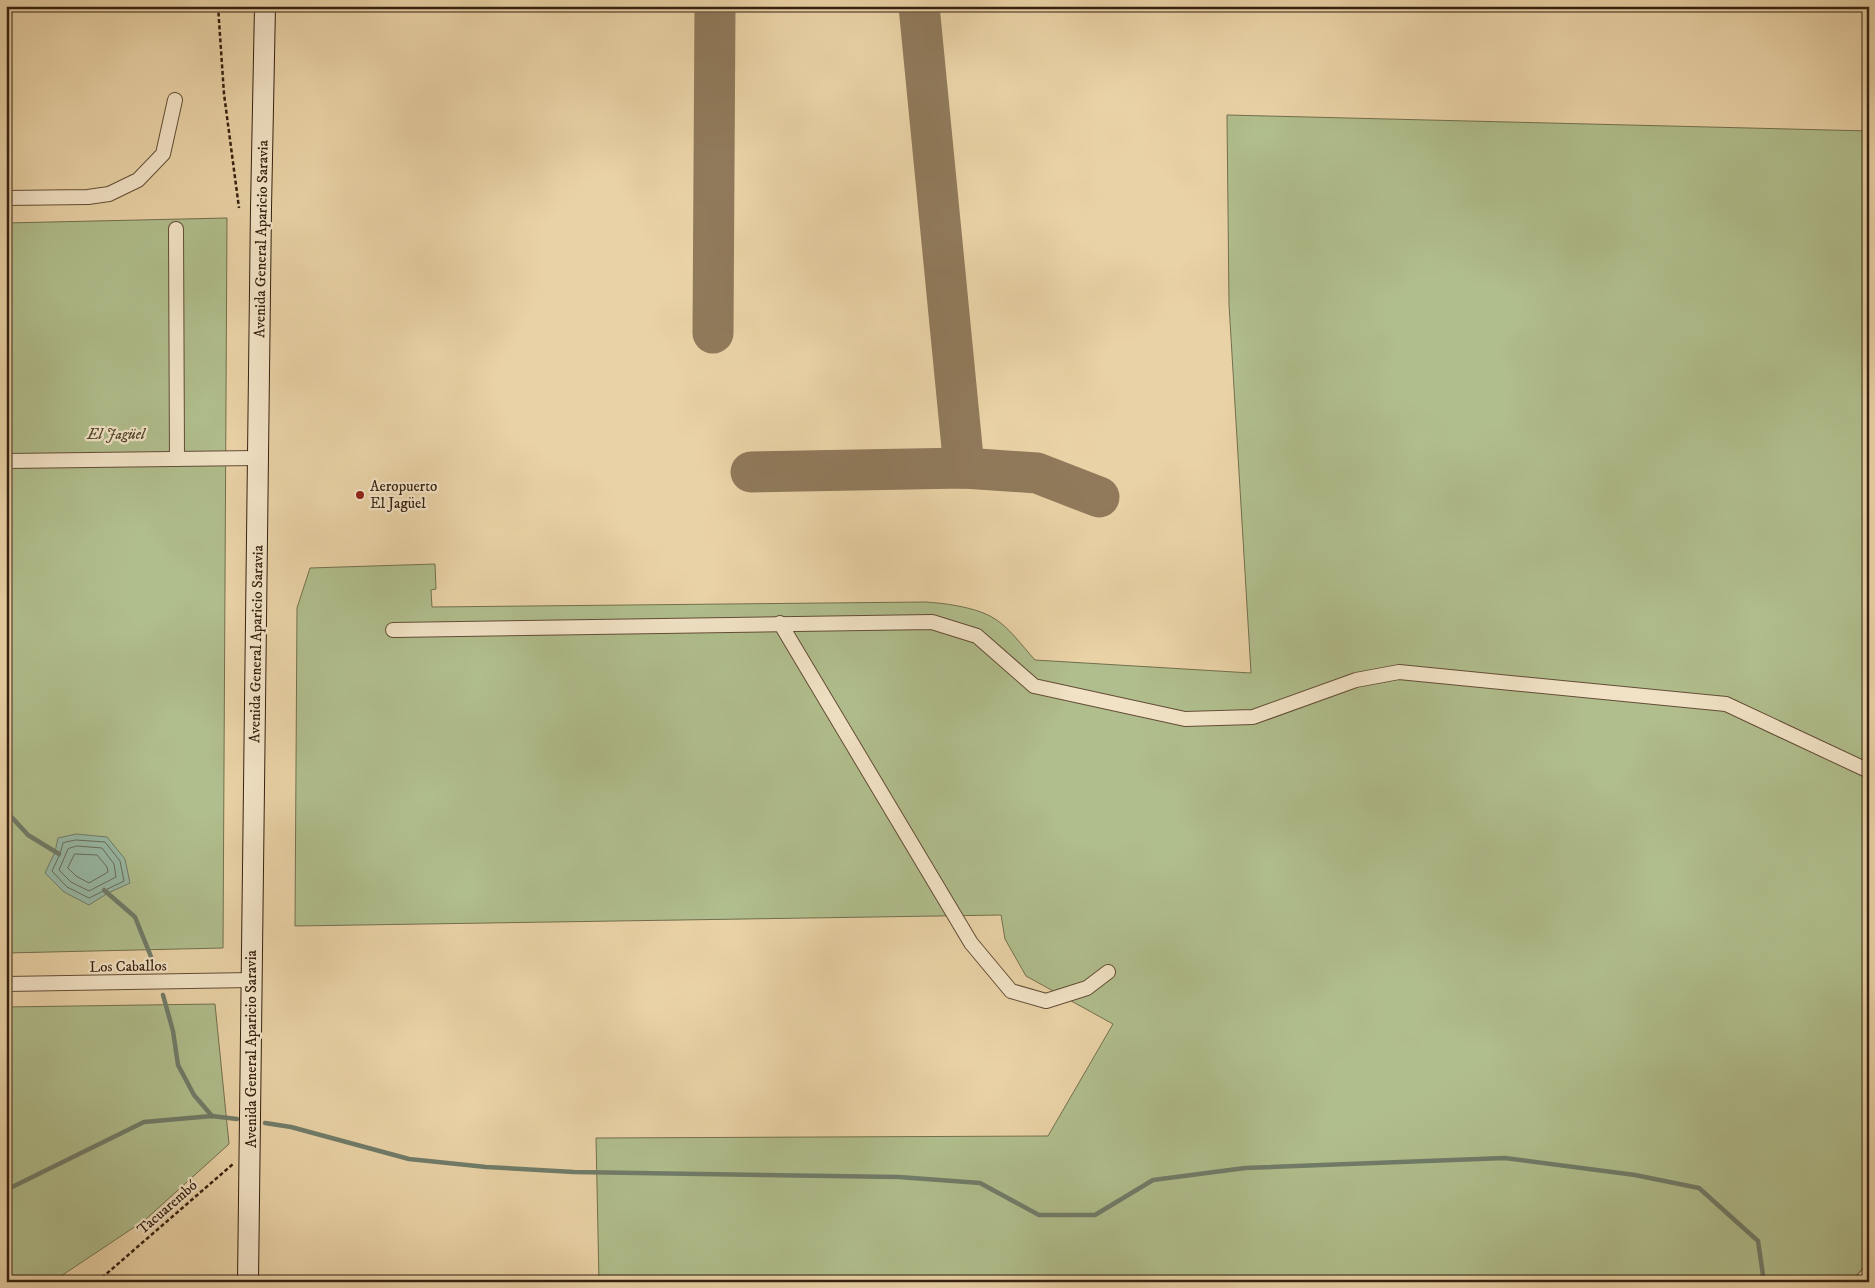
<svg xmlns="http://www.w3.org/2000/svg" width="1875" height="1288" font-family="'IM FELL DW Pica',serif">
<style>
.green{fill:#b0bd8c;stroke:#736f4e}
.water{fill:#97b8a5;stroke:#707c69}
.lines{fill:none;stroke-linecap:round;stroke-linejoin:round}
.shore{stroke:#666c5a;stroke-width:1}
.stream{stroke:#707c69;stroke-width:4.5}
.taxiway{stroke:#907a5b;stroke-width:41}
.minor-casing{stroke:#634d36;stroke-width:16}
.secondary-casing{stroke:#362110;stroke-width:22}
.path{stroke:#362110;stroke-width:2.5;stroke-dasharray:4 2.5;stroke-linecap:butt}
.minor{stroke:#f1e2c5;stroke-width:14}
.secondary{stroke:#f1e2c5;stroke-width:20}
.poi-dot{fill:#8f2418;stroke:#f1e2c5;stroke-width:2}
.labels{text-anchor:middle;stroke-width:4.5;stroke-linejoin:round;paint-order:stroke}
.street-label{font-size:15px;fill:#362110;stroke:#f1e2c5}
.park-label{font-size:15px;font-style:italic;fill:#54482f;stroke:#f1e2c5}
.poi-label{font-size:15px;fill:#362110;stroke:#f1e2c5;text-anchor:start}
</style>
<rect width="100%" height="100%" fill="#e9d2a6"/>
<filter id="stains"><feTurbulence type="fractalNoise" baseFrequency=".004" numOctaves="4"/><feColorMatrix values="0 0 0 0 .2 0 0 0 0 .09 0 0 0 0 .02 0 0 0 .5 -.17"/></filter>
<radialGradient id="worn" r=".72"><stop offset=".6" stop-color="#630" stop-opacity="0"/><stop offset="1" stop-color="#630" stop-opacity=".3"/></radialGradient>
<g class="green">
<path d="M1227 115 1869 131V1282H599L596 1138 1048 1136 1113 1024 1026 976 1005 939 1001 915 295 926 297 608 310 568 435 564 436 589 431 590 432 607 925 602C944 603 973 607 990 616 1008 625 1022 646 1035 660L1251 673 1229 304Z"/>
<polygon points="227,218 223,948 6,953 6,223"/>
<polygon points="215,1004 229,1144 145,1220 52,1282 6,1282 6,1007"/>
</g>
<polygon class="water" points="76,834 107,837 125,859 130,883 108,893 89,905 64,892 45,873 55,852 58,838"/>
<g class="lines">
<g class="shore">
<polygon points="76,840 105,842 120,861 124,881 89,898 67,887 52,871 60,854 63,843"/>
<polygon points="77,846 102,848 114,864 116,877 89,891 71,882 59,870 68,849"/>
<polygon points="75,854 97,855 107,867 108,872 89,883 76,876 68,868"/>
</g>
<g class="stream">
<polyline points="6,811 28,835 59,854"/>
<polyline points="104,890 135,917 156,969"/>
<polyline points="163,995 173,1031 178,1065 194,1095 212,1116"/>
<polyline points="265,1123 291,1127 409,1159 486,1167 574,1172 899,1177 980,1183 1039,1215 1095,1215 1153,1180 1245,1168 1505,1158 1635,1175 1699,1188 1758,1241 1764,1282"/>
<polyline points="6,1190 144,1122 212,1116 237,1119"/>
</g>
<g class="taxiway">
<polyline points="919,6 964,468"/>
<polyline points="713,333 715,6"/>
<polyline points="751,472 964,468 1037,473 1099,497"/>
</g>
<defs>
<g id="minor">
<polyline points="6,198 88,197 109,194 138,180 163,154 175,100"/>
<polyline points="176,229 177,459"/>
<polyline points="6,461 258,458"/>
<polyline points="780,623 971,943 1011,991 1046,1001 1087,988 1108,972"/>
<polyline points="393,630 932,622 977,636 1034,686 1185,719 1253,717 1356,680 1399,672 1726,704 1869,771"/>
<polyline points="6,984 251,980"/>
<polyline points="1861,1282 1869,1273"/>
</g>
<polyline id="secondary" points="248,1282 261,208 265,6"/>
</defs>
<use href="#minor" class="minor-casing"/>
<use href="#secondary" class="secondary-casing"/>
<g class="path">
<polyline points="218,6 224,94 239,208"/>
<polyline points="97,1282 233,1164"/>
</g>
<use href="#minor" class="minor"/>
<use href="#secondary" class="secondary"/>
</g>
<circle class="poi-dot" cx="360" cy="495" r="5"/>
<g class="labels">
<g class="street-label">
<text transform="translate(261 239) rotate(-89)" y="5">Avenida General Aparicio Saravia</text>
<text transform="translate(256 644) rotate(-89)" y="5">Avenida General Aparicio Saravia</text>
<text transform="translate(128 966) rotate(-1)" y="5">Los Caballos</text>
<text transform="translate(251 1049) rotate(-90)" y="5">Avenida General Aparicio Saravia</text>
<text transform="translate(167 1207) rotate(-41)" y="5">Tacuarembó</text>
</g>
<g class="park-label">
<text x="116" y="439">El Jagüel</text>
</g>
<g class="poi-label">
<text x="370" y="491">Aeropuerto<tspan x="370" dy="17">El Jagüel</tspan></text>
</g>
</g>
<rect width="1875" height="1288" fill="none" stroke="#e9d2a6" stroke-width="25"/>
<rect x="8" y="8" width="1860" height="1273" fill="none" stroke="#362110" stroke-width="2.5"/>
<rect x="12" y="12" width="1850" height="1263" fill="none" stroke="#362110"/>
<rect width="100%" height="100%" filter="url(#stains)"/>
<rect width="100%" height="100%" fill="url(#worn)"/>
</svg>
